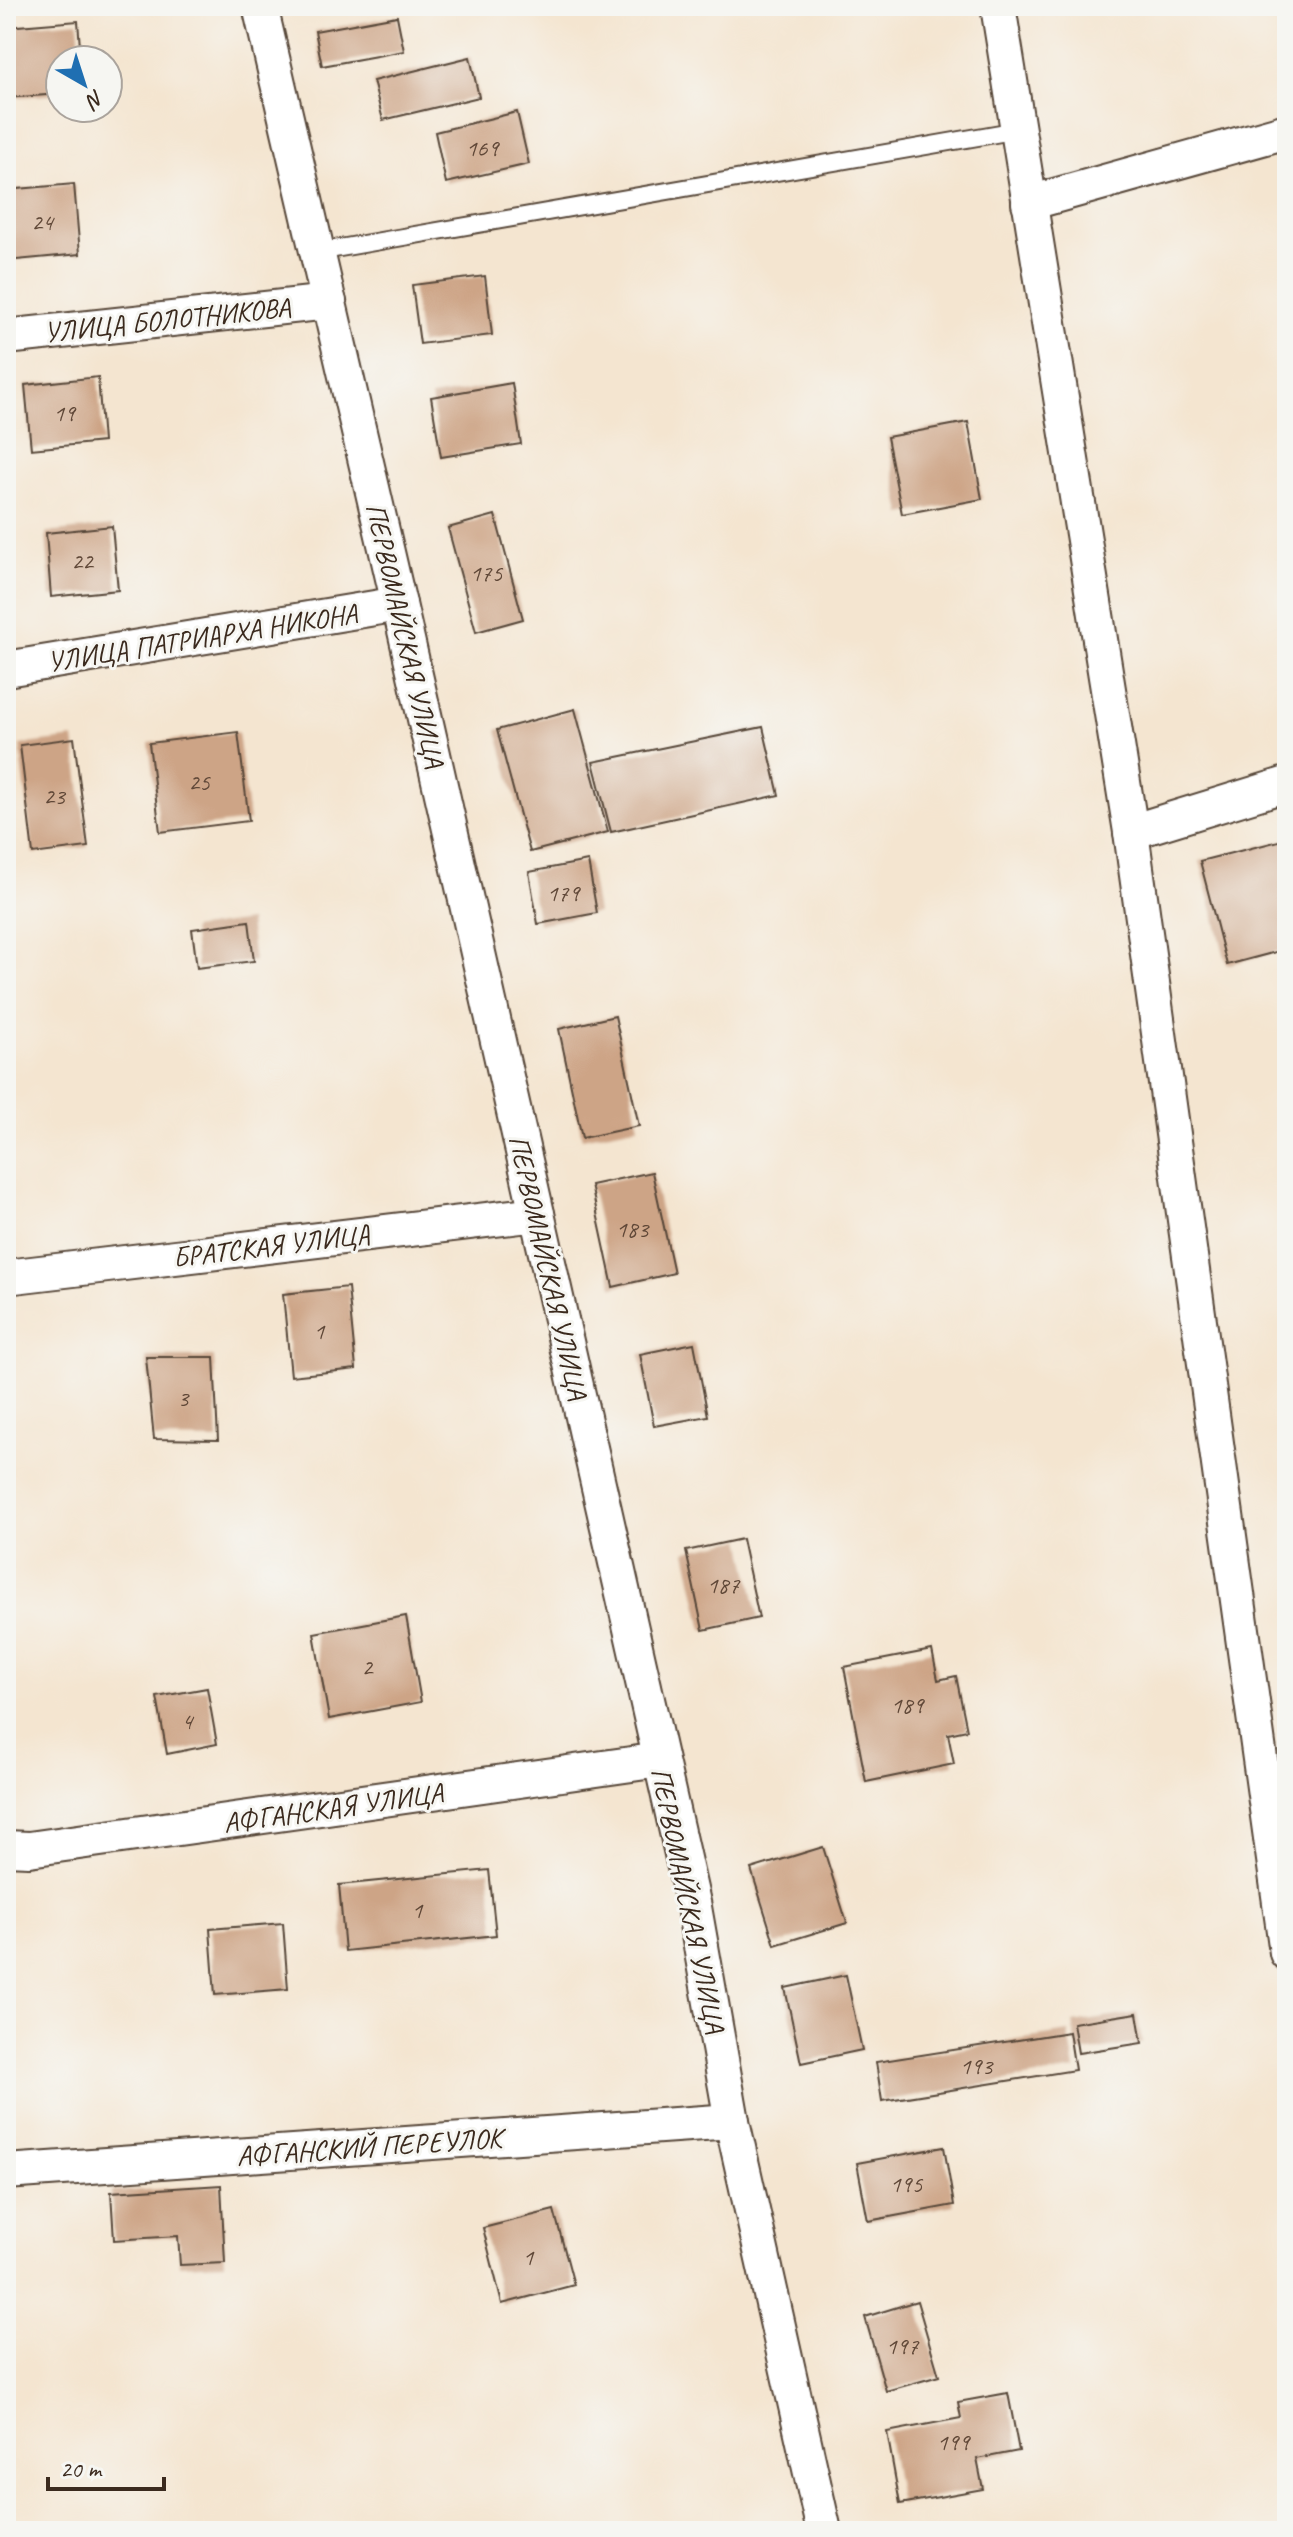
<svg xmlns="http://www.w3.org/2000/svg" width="1293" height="2537" font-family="Caveat,sans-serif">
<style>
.building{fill:#cda486}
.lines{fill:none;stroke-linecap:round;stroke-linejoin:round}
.lane-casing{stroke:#574639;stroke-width:20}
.street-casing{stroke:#574639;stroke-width:38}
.lane{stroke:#fff;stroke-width:16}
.street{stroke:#fff;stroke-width:34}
.labels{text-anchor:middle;stroke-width:6;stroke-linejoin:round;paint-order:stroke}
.number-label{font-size:24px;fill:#604838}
.street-label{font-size:28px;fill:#3b2a1e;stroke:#f6f6f2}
</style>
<rect width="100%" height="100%" fill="#f6f6f2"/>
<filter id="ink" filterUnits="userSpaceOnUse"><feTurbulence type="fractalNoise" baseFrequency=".0125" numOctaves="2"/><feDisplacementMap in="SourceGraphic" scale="16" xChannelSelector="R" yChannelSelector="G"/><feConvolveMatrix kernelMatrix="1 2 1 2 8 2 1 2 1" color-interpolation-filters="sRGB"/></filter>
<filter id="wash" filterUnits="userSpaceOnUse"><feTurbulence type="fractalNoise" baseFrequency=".006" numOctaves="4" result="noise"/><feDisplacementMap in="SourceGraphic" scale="32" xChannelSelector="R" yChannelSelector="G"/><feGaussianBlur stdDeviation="1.8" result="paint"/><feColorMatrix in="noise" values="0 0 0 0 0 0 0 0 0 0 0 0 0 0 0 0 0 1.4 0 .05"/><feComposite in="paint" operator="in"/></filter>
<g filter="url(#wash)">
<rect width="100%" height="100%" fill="#f4e5d0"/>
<g id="blocks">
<g class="building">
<polygon points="397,16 404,51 322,66 315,31"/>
<polygon points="78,21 81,60 60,60 60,94 6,98 6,27"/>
<polygon points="470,57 479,97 383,120 373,81"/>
<polygon points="517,112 529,164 446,183 435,132"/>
<polygon points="74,184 80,254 6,261 6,190"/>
<polygon points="485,276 492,335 420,344 412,285"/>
<polygon points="98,377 103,442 31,449 25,385"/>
<polygon points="512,383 521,444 441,457 431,397"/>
<polygon points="968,422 982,499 902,514 887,437"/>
<polygon points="495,515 523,619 476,632 448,528"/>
<polygon points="112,526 118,590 51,597 46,533"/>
<polygon points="575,709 608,832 530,852 497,730"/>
<polygon points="763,727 779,795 611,832 593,762"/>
<polygon points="238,732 249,821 160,832 149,743"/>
<polygon points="74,738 88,847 33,854 20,745"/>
<polygon points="1287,839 1287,949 1227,965 1200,861"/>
<polygon points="588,861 597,913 538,924 529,872"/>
<polygon points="249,921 254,961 197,968 192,929"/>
<polygon points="615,1016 639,1126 582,1138 559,1029"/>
<polygon points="652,1172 674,1273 613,1287 591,1185"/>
<polygon points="348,1287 356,1369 291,1376 283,1294"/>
<polygon points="694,1343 708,1416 654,1426 640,1354"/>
<polygon points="146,1357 214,1357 218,1440 154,1439"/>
<polygon points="742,1539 759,1618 703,1630 686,1551"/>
<polygon points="406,1616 421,1702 329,1719 314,1633"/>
<polygon points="932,1650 938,1680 956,1676 967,1730 948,1734 954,1764 866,1782 844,1667"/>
<polygon points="207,1688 217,1744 167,1754 157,1697"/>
<polygon points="823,1847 847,1923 775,1945 751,1869"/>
<polygon points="489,1870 496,1935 345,1951 339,1885"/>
<polygon points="283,1923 288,1989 215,1995 210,1929"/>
<polygon points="846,1975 862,2050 801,2063 785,1988"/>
<polygon points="1137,2013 1142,2043 1078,2053 1073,2023"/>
<polygon points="1069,2032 1075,2070 882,2101 876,2062"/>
<polygon points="944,2147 954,2205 868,2221 857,2163"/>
<polygon points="221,2185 225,2263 180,2265 178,2236 114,2240 111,2192"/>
<polygon points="554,2210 574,2285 502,2304 483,2228"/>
<polygon points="917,2301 939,2376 886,2391 865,2317"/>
<polygon points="1008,2393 1019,2451 977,2459 983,2489 900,2504 887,2432 961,2418 958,2402"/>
</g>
</g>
</g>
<g filter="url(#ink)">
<use href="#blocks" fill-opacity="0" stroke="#574639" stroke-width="2"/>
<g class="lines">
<defs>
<polyline id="lane" points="317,252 1018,130"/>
<g id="street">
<polyline points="260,6 399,604 694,1907 732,2121 824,2531"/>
<polyline points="998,6 1131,832 1287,1953"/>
<polyline points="1029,203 1287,131"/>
<polyline points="6,337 329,302"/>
<polyline points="6,669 399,604"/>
<polyline points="1131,832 1287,784"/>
<polyline points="6,1277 537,1214"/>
<polyline points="6,1848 29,1849 660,1760"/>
<polyline points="6,2172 732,2121"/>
</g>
</defs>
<use href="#lane" class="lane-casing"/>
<use href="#street" class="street-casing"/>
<use href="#lane" class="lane"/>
<use href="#street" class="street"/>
</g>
</g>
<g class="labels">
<g class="number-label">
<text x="482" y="156">169</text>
<text x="42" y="230">24</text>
<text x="64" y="421">19</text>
<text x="82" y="569">22</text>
<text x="486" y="581">175</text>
<text x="199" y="790">25</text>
<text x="54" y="804">23</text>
<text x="563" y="901">179</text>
<text x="632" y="1237">183</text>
<text x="319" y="1339">1</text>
<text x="183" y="1406">3</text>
<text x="723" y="1593">187</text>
<text x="367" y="1675">2</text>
<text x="907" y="1713">189</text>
<text x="187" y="1729">4</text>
<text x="417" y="1918">1</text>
<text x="976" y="2074">193</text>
<text x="906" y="2192">195</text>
<text x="528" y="2265">1</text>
<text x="902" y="2354">197</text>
<text x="953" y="2450">199</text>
</g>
<g class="street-label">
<text transform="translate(167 319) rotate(-6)" y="10">УЛИЦА БОЛОТНИКОВА</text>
<text transform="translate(406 635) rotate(77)" y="10">ПЕРВОМАЙСКАЯ УЛИЦА</text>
<text transform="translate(202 637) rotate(-9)" y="10">УЛИЦА ПАТРИАРХА НИКОНА</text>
<text transform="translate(271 1245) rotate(-7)" y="10">БРАТСКАЯ УЛИЦА</text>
<text transform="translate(549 1267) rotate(77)" y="10">ПЕРВОМАЙСКАЯ УЛИЦА</text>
<text transform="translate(333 1807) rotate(-8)" y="10">АФГАНСКАЯ УЛИЦА</text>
<text transform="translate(689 1900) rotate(78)" y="10">ПЕРВОМАЙСКАЯ УЛИЦА</text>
<text transform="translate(369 2146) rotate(-4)" y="10">АФГАНСКИЙ ПЕРЕУЛОК</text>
</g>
</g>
<rect width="1293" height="2537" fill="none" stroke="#f6f6f2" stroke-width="32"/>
<g transform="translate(84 84) rotate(141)"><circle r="38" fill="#f6f6f2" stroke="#aba49d" stroke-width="2"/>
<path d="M0-6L14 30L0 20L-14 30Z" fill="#1f6fb2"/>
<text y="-12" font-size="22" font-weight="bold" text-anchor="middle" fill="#3b2a1e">N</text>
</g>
<path d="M48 2477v12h116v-12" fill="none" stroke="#3b2a1e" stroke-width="4"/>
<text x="60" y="2477" font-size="24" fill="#3b2a1e" stroke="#f6f6f2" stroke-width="6" paint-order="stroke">20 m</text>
</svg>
